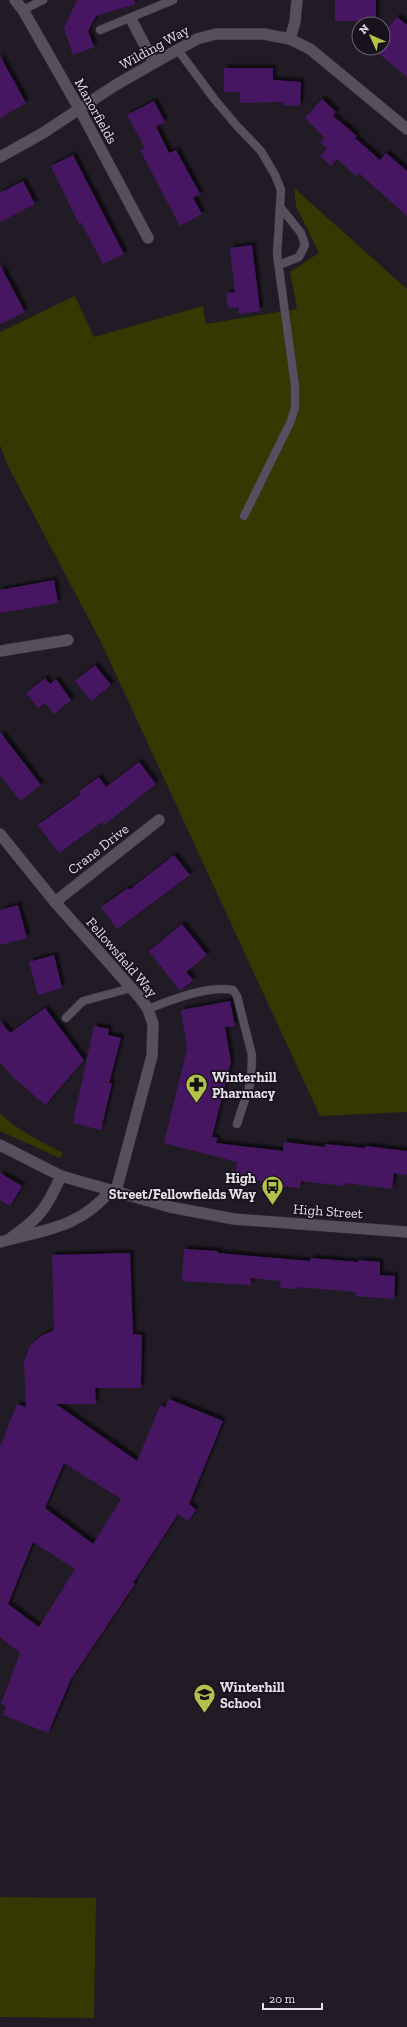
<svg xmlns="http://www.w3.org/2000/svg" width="407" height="2027" font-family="'Zilla Slab',serif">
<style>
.green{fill:#333900}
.building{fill:#471862;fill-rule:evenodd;filter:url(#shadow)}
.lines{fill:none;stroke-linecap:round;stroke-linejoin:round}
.service-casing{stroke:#3b363f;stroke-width:9}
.minor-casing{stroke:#3b363f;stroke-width:12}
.tertiary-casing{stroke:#3b363f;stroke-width:12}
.service{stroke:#574f5d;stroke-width:8}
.minor{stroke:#574f5d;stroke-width:11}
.tertiary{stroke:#574f5d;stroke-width:11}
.labels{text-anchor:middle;stroke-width:3.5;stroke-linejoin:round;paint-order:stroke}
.street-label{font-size:14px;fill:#e4dfe7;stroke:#18121d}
.poi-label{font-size:14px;font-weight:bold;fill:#e4dfe7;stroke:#18121d;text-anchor:start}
</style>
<defs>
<filter id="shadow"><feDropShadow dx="3.5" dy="-3.5" stdDeviation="1" flood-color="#0009"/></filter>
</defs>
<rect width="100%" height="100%" fill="#211b26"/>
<g class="green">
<polygon points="294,188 407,289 407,1112 320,1116 101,642 9,468 0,445 0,332 75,296 94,337 203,306 206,324 297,309 290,272 319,253 296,206"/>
<path d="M0 1113C17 1130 41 1142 63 1153L60 1158 0 1131Z"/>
<polygon points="0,1897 96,1898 94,2018 0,2017"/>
</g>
<g class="building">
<polygon points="77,0 134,0 135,4 96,16 88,31 94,47 73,55 64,28"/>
<rect x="335" y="0" width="41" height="21"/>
<polygon points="397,17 407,25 407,77 372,48 383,48 383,34"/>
<polygon points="0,56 26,103 0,118"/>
<polygon points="224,68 273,68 273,80 301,82 300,106 282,105 283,102 240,103 240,92 224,92"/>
<polygon points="322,99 336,112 333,116 357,136 355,138 380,160 386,153 407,171 407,216 359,173 356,176 337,159 331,166 320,156 327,148 320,142 324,137 305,118"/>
<polygon points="154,101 165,122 156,127 169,153 176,150 200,194 193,198 202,214 180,226 140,150 145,148 127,115"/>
<polygon points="73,155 124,254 103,264 81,222 79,224 51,166"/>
<polygon points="23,181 35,204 0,222 0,193"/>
<polygon points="252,245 260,311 239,314 238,307 228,308 226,293 235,292 230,248"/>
<polygon points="0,265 25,312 0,324"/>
<polygon points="54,580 58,603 0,613 0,590"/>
<polygon points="95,665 111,685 91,701 75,681"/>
<polygon points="45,678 50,684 56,679 71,700 54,714 45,703 38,708 26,693"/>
<polygon points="0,732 41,785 20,801 0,775"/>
<polygon points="139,762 156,784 104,825 102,822 59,853 38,825 81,794 79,791 99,777 106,787"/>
<polygon points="174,855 190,875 117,929 101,907 128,888 129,890"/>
<polygon points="18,905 27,938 0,945 0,910"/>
<polygon points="182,924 207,955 186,972 193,980 180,991 149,951"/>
<polygon points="54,955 62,988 38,995 29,962"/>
<polygon points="230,1001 235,1026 225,1027 231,1062 212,1137 218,1138 216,1143 283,1151 284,1142 325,1147 325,1144 365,1148 365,1146 407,1151 407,1175 394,1173 392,1189 345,1183 345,1186 301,1181 300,1188 260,1184 261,1181 235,1178 237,1162 164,1143 187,1049 181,1010"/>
<polygon points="45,1008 84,1060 45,1105 12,1076 0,1062 0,1021 10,1033"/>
<polygon points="94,1026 109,1029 108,1035 121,1038 109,1083 112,1083 101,1130 73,1123"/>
<polygon points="0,1173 22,1186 10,1206 0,1200"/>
<polygon points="184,1249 218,1251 218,1253 310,1261 311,1258 358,1262 358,1260 380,1262 380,1275 395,1276 394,1299 355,1296 356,1292 298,1287 297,1289 280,1288 281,1281 251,1278 251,1285 182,1281"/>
<path d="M130 1253 133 1334 142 1335 141 1388H95L96 1404H56L137 1461 160 1406 165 1407 169 1399 223 1421 189 1504 196 1510 188 1521 178 1514 133 1583 135 1584 71 1679 48 1733 3 1715 6 1706 1 1704 20 1653 0 1637V1447L17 1404 26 1407 24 1362 30 1346 41 1336 54 1330 52 1255ZM64 1463 121 1499 93 1544 45 1508ZM33 1542 75 1569 39 1627 8 1604Z"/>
</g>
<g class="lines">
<defs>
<g id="service">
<polyline points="23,10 43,0"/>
<polyline points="100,30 173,0"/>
<polyline points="178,50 215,100 237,126 261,151 275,175 281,190 277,254 295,386 295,408 290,423 244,516"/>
<polyline points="279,265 299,257 305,245 301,233 281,208"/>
<path d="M148 1009C171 1000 208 985 233 990L237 996 252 1055 251 1081 237 1124"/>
<polyline points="66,1018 83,1001 131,988"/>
</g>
<g id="minor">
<polyline points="15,0 23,10 80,110 148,238"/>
<polyline points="131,19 154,63"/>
<polyline points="290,39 295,22 297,0"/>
<polyline points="0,157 43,133 114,86 154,63 197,39 216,34 264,34 290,39 310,49 407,129"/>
<polyline points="0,651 68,640"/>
<polyline points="0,834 55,902 141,999 148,1009 153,1024 152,1056 116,1191"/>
<polyline points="55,902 159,820"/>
<path d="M12 1237C40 1218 47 1207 61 1176"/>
<path d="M0 1242C44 1230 80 1228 111 1190"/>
</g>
<polyline id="tertiary" points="0,1145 61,1176 170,1207 234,1219 407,1232"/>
</defs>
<use href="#service" class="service-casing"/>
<use href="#minor" class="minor-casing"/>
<use href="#tertiary" class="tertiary-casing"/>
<use href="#service" class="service"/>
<use href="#minor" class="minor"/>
<use href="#tertiary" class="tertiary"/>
</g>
<defs>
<symbol id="pharmacy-pin" viewBox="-11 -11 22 30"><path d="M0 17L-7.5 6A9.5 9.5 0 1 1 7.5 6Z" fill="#b3c24b" stroke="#18121d"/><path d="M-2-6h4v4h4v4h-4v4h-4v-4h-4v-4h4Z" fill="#111"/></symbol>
<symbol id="bus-pin" viewBox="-11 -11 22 30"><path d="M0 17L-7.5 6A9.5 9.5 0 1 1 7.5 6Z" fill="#b3c24b" stroke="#18121d"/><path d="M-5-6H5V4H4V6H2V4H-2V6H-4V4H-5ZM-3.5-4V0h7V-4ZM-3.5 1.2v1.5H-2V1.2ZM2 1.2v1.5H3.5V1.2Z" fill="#111"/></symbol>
<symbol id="school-pin" viewBox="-11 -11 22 30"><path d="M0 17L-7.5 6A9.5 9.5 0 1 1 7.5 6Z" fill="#b3c24b" stroke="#18121d"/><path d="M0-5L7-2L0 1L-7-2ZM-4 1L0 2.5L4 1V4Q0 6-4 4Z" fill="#111"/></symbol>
</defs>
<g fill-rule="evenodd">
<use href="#pharmacy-pin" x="184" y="1072" width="25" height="34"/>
<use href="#bus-pin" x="260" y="1174" width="25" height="34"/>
<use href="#school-pin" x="192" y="1682" width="25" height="34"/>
</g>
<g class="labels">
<g class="street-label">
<text transform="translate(154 47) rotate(-29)" y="5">Wilding Way</text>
<text transform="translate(96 111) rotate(61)" y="5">Manorfields</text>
<text transform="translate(98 849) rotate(-38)" y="5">Crane Drive</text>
<text transform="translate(122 957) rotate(49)" y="5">Fellowsfield Way</text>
<text transform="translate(328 1211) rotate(4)" y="5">High Street</text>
</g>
<g class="poi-label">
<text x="212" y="1082">Winterhill<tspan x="212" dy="16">Pharmacy</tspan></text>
<text x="256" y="1183" text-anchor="end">High<tspan x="256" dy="16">Street/Fellowfields Way</tspan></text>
<text x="220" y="1692">Winterhill<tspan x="220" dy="16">School</tspan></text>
</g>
</g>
<g transform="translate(371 36) rotate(315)"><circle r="19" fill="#18121d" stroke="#6a646e"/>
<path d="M0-3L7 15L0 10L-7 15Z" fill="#b3c24b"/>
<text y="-6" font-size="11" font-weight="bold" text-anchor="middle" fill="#e4dfe7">N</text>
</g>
<path d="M263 2003v6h59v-6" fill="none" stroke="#e4dfe7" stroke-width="2"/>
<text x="269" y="2003" font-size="12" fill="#e4dfe7" stroke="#18121d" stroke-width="3" paint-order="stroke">20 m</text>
</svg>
